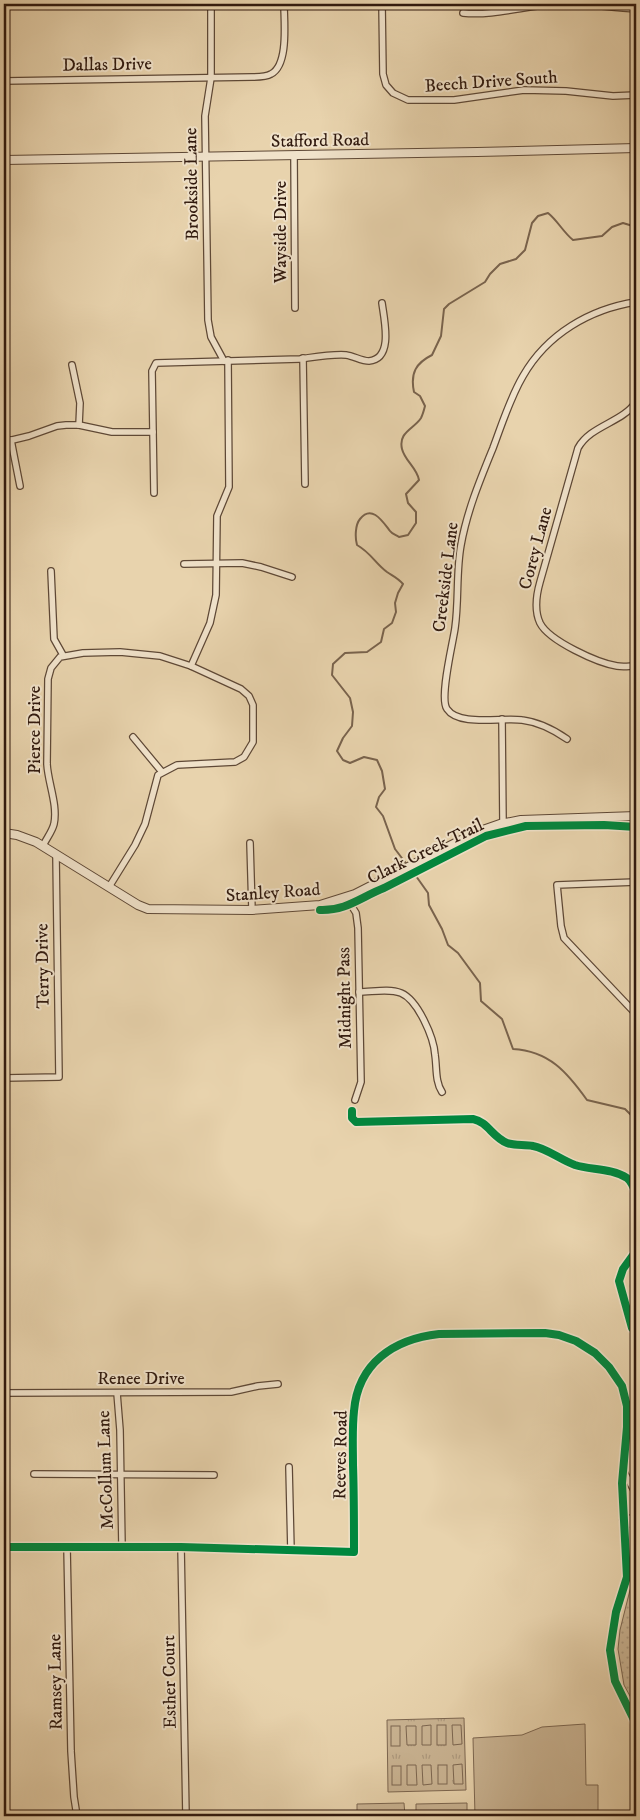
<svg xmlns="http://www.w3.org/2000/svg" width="640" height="1820" font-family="'IM FELL DW Pica',serif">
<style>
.grass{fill:url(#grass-dots);stroke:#7c6650}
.park{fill:url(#park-tufts);stroke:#7c6650}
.pitch{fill:#c9b392;stroke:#7c6650}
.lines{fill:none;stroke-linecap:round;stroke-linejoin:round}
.stream{stroke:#79634d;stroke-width:2}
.minor-casing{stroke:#5e4836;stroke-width:8}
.tertiary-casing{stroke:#5e4836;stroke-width:10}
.minor{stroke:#f0e2ca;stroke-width:5.5}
.tertiary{stroke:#f0e2ca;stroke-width:8}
.cycleway-casing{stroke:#f0e2ca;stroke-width:11}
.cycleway{stroke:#00873e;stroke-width:8}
.labels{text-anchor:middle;stroke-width:4;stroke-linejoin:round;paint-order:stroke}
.street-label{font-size:18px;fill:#30190e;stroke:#f0e2ca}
</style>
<defs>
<pattern id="grass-dots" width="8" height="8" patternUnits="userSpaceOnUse" patternTransform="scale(1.25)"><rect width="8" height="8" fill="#c9b392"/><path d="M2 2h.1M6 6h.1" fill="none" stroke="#ad997d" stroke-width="1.8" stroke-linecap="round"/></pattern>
<pattern id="park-tufts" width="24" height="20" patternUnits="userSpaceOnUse" patternTransform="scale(1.25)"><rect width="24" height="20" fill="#c9b392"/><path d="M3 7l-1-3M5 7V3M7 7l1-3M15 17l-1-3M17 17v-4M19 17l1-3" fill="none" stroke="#ad997d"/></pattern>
</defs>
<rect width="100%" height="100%" fill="#e8d3ad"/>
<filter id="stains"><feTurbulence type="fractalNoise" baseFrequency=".004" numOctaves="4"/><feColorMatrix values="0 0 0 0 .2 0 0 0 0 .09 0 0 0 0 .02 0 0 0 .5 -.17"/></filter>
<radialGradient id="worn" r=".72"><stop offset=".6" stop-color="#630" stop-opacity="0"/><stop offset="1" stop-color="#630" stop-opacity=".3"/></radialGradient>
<polygon class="grass" points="636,1567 636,1707 624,1685 618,1649 620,1630 630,1590 635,1579"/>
<polygon class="park" points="464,1718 466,1790 388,1792 387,1720"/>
<g class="pitch">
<polygon points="585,1724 586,1785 598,1785 598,1816 475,1816 473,1738 522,1735 542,1727"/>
<polygon points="431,1725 431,1745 422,1745 422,1726"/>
<rect x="437" y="1725" width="9" height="20"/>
<polygon points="452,1725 461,1725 462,1744 453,1745"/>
<rect x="391" y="1726" width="9" height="20"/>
<polygon points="406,1726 416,1726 416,1745 407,1745"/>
<polygon points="462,1764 463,1784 454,1784 453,1765"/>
<polygon points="407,1765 416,1765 417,1785 407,1785"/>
<polygon points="422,1765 431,1765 432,1784 423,1785"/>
<rect x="438" y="1765" width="9" height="19"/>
<rect x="392" y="1766" width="9" height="19"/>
<polygon points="404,1803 405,1816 357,1816 357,1804"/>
<polygon points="467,1803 467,1816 416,1816 416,1804"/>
</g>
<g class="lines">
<g class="stream">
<path d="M408 866 395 849 383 816 376 807 379 797 385 789 382 771 377 760 364 757 350 763 343 760 337 751 343 738 352 726 353 712 350 698 332 675 333 664 345 653 367 652 381 642 384 629 392 623 396 612 395 603 398 593 403 584C398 578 393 576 387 572 375 563 371 553 357 545 355 538 355 525 360 519 372 504 383 522 390 531 392 534 396 535 399 537L408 535 416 523V512L408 503 406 494 419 480C417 468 405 461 402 449 398 432 414 429 421 418 423 414 424 410 425 406L420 396 414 392C410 373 416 363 432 355L441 336 444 309 449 304 485 282 490 274 500 264 516 259 525 250 532 223 538 216 548 213C558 221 563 232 573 240L602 236 612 227 623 223 636 227"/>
<path d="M411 869 428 893 429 905 442 929 448 945 458 953 480 983 481 1001 502 1019 513 1049C549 1051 567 1072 587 1100L625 1109 636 1120"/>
<path d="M636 1268C631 1278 628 1291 636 1300"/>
</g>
<defs>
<g id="minor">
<polyline points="90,4 94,6 211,4"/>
<polyline points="211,4 211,78 205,116 208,320 211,337 224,361"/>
<polyline points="382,4 383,74 386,85 393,93 408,100 454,100 524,90 566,91 613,96 636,95"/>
<polyline points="4,8 4,81"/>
<path d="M463 13C493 16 525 6 555 4 582 2 609 8 636 9"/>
<path d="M4 81 252 77C258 77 266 77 271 74 289 65 284 21 284 4"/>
<polyline points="294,155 295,308"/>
<polyline points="303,358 305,484"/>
<polyline points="72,365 80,403 79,425"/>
<path d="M636 402C622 423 591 425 578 448L540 582C536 596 534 610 540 623 549 641 598 663 617 666 623 667 630 666 636 666"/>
<polyline points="11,440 20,486"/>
<polyline points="4,442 29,436 57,426 66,425 79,425 112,432 153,432"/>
<path d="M154 493 152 371 156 363 300 359C315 357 331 354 346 355 354 356 361 361 369 361 394 359 384 319 382 303"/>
<polyline points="184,564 242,563 261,567 292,577"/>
<polyline points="51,571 54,639 63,655"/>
<polyline points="191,666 210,623 216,595 217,516 229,487 228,360"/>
<polyline points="502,719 503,823"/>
<polyline points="133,737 162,772"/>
<path d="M567 739C554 730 539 722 522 720 502 717 459 727 447 709 439 698 453 643 455 628 459 600 456 572 461 545 467 511 480 480 493 448 502 424 510 398 523 376 547 334 590 309 636 302"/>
<polyline points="250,843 252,910"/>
<path d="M43 846C46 839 52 832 54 824 58 805 48 783 47 764L48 679 51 668 60 657 83 653 120 652 160 656 191 666 241 689 249 696 253 705V742L244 757 235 762 177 765 158 775 145 824 135 845 109 887"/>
<polyline points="636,882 557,885 561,926 564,938 636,1014"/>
<polyline points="346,897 356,913 358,928 361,1082 355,1100"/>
<path d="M359 992C372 992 389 988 401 993 418 1000 434 1038 435 1055 437 1068 435 1081 442 1092"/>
<polyline points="4,1078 59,1077 56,855"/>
<polyline points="4,1393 231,1392 258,1386 278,1384"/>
<polyline points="117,1393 120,1430 122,1547"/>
<polyline points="289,1467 291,1551"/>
<polyline points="623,1470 636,1494"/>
<polyline points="34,1474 214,1475"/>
<polyline points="623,1520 630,1524 636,1524"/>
<polyline points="623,1520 636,1517"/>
<path d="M4 1547H181L354 1552C354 1523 354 1494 353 1465 353 1447 352 1429 354 1411 358 1363 394 1339 439 1334L545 1333 559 1335 576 1341 595 1353 609 1367 622 1386 627 1406V1427L622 1483 627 1577 616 1612 610 1650 615 1681 636 1724"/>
<polyline points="67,1547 71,1751 74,1797 77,1816"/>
<polyline points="181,1547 186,1816"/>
<polyline points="626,1561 636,1546"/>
</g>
<g id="tertiary">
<polyline points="4,160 477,152 636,148"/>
<polyline points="4,833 17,835 36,842 138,905 148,909 252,910 320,905 355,894 477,832 500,824 521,820 636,816"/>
</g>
</defs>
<use href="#minor" class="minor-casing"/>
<use href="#tertiary" class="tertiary-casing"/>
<use href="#minor" class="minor"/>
<use href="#tertiary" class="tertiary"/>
<defs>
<g id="cycleway">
<path d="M320 910C346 911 361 897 384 888L486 836 526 826 604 825 636 827"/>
<path d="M352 1111V1118L356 1122 473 1119C488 1122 492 1137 507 1143 515 1146 525 1144 533 1146 546 1148 561 1160 575 1165 591 1170 612 1168 627 1178 632 1182 634 1188 636 1194"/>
<polyline points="636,1251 623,1269 619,1281 632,1328 636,1331"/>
<path d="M4 1547H181L354 1552C354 1523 354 1494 353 1465 353 1447 352 1429 354 1411 358 1363 394 1339 439 1334L545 1333 559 1335 576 1341 595 1353 609 1367 622 1386 627 1406V1427L622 1483 627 1577 616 1612 610 1650 615 1681 636 1724"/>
</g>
</defs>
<use href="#cycleway" class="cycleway-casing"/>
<use href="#cycleway" class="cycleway"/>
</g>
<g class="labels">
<g class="street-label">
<text transform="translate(107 64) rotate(-1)" y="6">Dallas Drive</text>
<text transform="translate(491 81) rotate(-4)" y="6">Beech Drive South</text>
<text transform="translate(320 140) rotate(-1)" y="6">Stafford Road</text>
<text transform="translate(191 184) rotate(-91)" y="6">Brookside Lane</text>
<text transform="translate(280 232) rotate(-90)" y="6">Wayside Drive</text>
<text transform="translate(535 548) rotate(-75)" y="6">Corey Lane</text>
<text transform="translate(445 577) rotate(-83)" y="6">Creekside Lane</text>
<text transform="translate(34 730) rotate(-90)" y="6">Pierce Drive</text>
<text transform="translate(425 851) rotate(-26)" y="6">Clark Creek Trail</text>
<text transform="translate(273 892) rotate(-4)" y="6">Stanley Road</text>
<text transform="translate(42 966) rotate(-91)" y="6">Terry Drive</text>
<text transform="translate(344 998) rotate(-91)" y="6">Midnight Pass</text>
<text x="141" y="1384">Renee Drive</text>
<text transform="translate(340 1455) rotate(-89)" y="6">Reeves Road</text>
<text transform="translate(105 1470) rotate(-92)" y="6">McCollum Lane</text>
<text transform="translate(55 1682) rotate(-91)" y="6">Ramsey Lane</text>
<text transform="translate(169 1682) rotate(-91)" y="6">Esther Court</text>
</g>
</g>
<rect width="640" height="1820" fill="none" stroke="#e8d3ad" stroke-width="20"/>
<rect x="5" y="5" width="630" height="1810" fill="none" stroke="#30190e" stroke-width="2.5"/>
<rect x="10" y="10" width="620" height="1800" fill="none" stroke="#30190e"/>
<rect width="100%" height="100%" filter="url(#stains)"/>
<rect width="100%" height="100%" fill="url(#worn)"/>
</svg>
